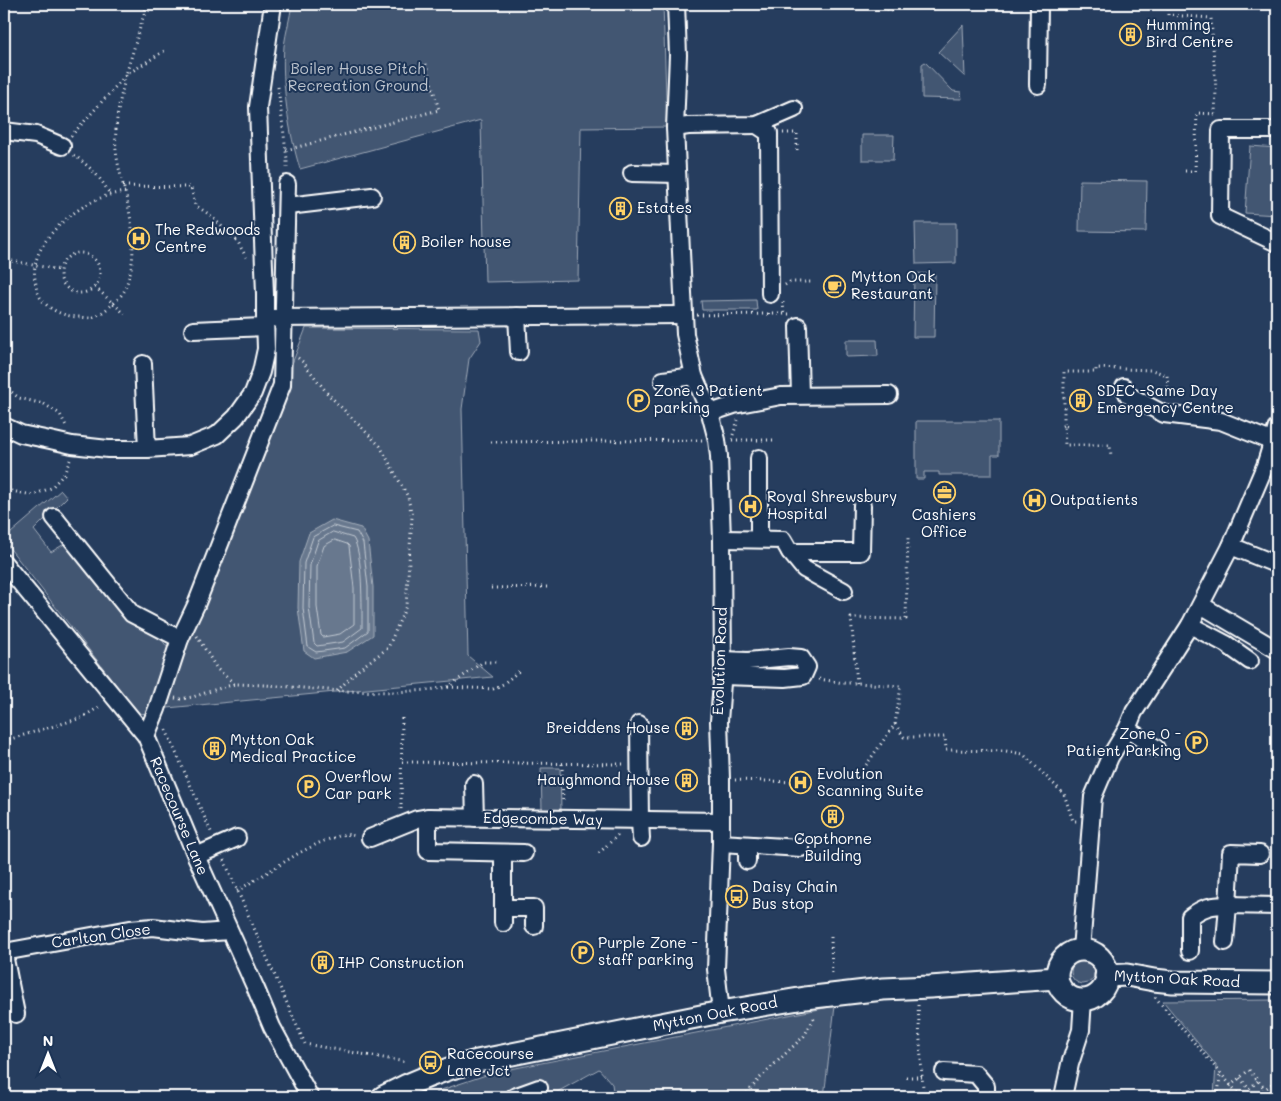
<svg xmlns="http://www.w3.org/2000/svg" width="1281" height="1101" font-family="Mali,sans-serif">
<style>
.green{fill:#425672;stroke:#a0aab8}
.water{fill:#67788e;stroke:#a4aebb}
.lines{fill:none;stroke-linecap:round;stroke-linejoin:round}
.shore{stroke:#c2c9d2;stroke-width:1}
.minor-casing{stroke:#fff;stroke-width:20}
.major-casing{stroke:#fff;stroke-width:25}
.path{stroke:#fff;stroke-width:3;stroke-dasharray:1 4;stroke-linecap:butt}
.minor{stroke:#1d3557;stroke-width:16}
.major{stroke:#1d3557;stroke-width:21}
.labels{text-anchor:middle;stroke-width:4;stroke-linejoin:round;paint-order:stroke}
.poi-label{font-size:15px;fill:#fff;stroke:#1d3557;text-anchor:start}
.park-label{font-size:15px;fill:#bdc4ce;stroke:#1d3557}
.street-label{font-size:15px;fill:#fff;stroke:#1d3557}
</style>
<rect width="100%" height="100%" fill="#263d5e"/>
<filter id="ink" filterUnits="userSpaceOnUse"><feTurbulence type="fractalNoise" baseFrequency=".02" numOctaves="2"/><feDisplacementMap in="SourceGraphic" scale="10" xChannelSelector="R" yChannelSelector="G"/><feConvolveMatrix kernelMatrix="1 2 1 2 8 2 1 2 1" color-interpolation-filters="sRGB"/></filter>
<g filter="url(#ink)">
<g class="green">
<path d="M292 4H663L667 127 581 128 578 280 485 282 481 120 300 169C289 133 281 83 284 46 286 32 290 18 292 4Z"/>
<polygon points="963,25 965,77 938,52"/>
<polygon points="925,62 953,91 961,92 962,99 922,98 922,64"/>
<polygon points="862,135 894,135 893,160 862,160"/>
<polygon points="1250,146 1277,148 1277,215 1245,213"/>
<polygon points="1080,180 1147,181 1146,232 1079,231"/>
<polygon points="915,223 956,223 956,263 916,264"/>
<polygon points="914,273 935,274 934,337 913,337"/>
<polygon points="756,300 757,310 702,310 701,301"/>
<polygon points="306,328 479,329 481,341 469,359 462,409 468,656 493,677 157,709"/>
<polygon points="846,340 877,340 878,356 846,357"/>
<polygon points="916,421 999,421 999,455 992,455 992,475 939,475 939,472 924,472 924,479 916,479"/>
<polygon points="61,490 67,497 34,530 51,552 66,543 126,619 162,640 170,651 149,713 139,714 4,541 4,539"/>
<polygon points="541,768 560,768 561,810 542,810"/>
<circle cx="1083" cy="972" r="12"/>
<polygon points="1277,1000 1277,1097 1214,1097 1216,1065 1163,1001"/>
<polygon points="835,1006 824,1097 614,1097 612,1084 599,1069 548,1097 543,1082 494,1097 491,1097 486,1094 476,1097 430,1097 441,1090 495,1072"/>
</g>
<polygon class="water" points="332,520 361,528 368,541 373,587 373,635 347,652 314,658 304,651 298,608 299,562 309,533"/>
<g class="lines">
<g class="shore">
<polygon points="333,526 357,532 363,543 368,587 368,631 345,648 316,652 308,647 303,608 304,563 313,537"/>
<path d="M333 532 353 538C363 552 362 609 362 628L343 642 317 646 314 643 309 607 310 565 318 541Z"/>
<polygon points="335,540 347,544 349,546 354,588 354,624 340,634 323,637 321,635 317,607 317,566 324,546"/>
</g>
<defs>
<g id="minor">
<polyline points="676,4 678,55 675,128 685,334 694,376 710,413 717,440 719,456 722,539 723,670 719,721 721,779 721,843 716,969 721,1012"/>
<polyline points="1038,85 1039,4"/>
<polyline points="757,125 769,133 770,294"/>
<polyline points="675,128 688,126 757,125 794,109"/>
<polyline points="1277,130 1221,130 1220,216 1277,243"/>
<polyline points="4,131 36,135 62,146"/>
<polyline points="632,173 677,174"/>
<polyline points="288,206 372,196"/>
<polyline points="517,316 519,352"/>
<polyline points="273,318 683,315"/>
<polyline points="798,326 800,395"/>
<polyline points="193,330 265,327"/>
<polyline points="143,364 147,449"/>
<polyline points="663,380 694,376"/>
<polyline points="1124,387 1128,395 1164,414 1221,421 1266,439 1271,445 1277,448"/>
<polyline points="710,413 734,405 781,396 889,395"/>
<polyline points="4,426 21,434 50,440 72,445 108,449 147,449 190,446 217,435 236,417 253,393 261,372 266,349 265,318 265,294 258,107 273,4"/>
<polyline points="54,517 132,614 180,639"/>
<polyline points="722,539 783,540 790,552 804,569 844,591"/>
<polyline points="759,539 759,458"/>
<polyline points="1231,546 1273,563"/>
<polyline points="790,552 861,552 862,505"/>
<polyline points="4,563 146,736 196,856 256,989 272,1027 310,1097"/>
<polyline points="1201,605 1277,650"/>
<polyline points="1190,625 1226,644 1250,661"/>
<polyline points="722,676 785,678 803,676 807,667 801,658 789,657 748,661 723,660"/>
<polyline points="639,724 640,821 641,838"/>
<polyline points="1127,729 1156,748"/>
<polyline points="146,736 157,709 180,639 196,605 282,385 287,184"/>
<polyline points="474,784 475,818"/>
<polyline points="428,817 428,851 524,853"/>
<polyline points="370,838 417,819 428,817 721,821"/>
<polyline points="721,843 801,848"/>
<polyline points="503,853 503,923"/>
<polyline points="196,856 237,838"/>
<polyline points="747,861 747,845"/>
<polyline points="503,908 534,908 534,926"/>
<polyline points="1225,942 1228,905 1277,906"/>
<polyline points="1081,950 1093,797 1110,757 1127,729 1134,712 1190,625 1231,546 1265,466 1277,427"/>
<path d="M1190 951V917C1203 907 1211 905 1228 905L1231 853 1260 854"/>
<polyline points="4,952 130,929 153,927 202,933 229,931"/>
<polyline points="4,954 16,1014"/>
<polyline points="944,1072 976,1074 986,1086 986,1097"/>
<polyline points="514,1097 539,1088"/>
<polyline points="1063,1097 1070,1064 1081,1030 1083,999"/>
</g>
<g id="major">
<circle cx="1082" cy="975" r="25"/>
<polyline points="1106,976 1127,975 1154,980 1173,982 1277,983"/>
<path d="M383 1097C413 1081 444 1069 477 1061L721 1012 805 998 883 989 930 987 1057 978"/>
</g>
</defs>
<use href="#minor" class="minor-casing"/>
<use href="#major" class="major-casing"/>
<g class="path">
<polyline points="873,4 876,6 896,11"/>
<polyline points="1168,4 1168,15 1211,18 1216,89 1215,114"/>
<polyline points="145,15 154,4"/>
<polyline points="278,87 287,159 287,170"/>
<polyline points="783,133 797,133 797,150"/>
<polyline points="71,136 126,75 147,4"/>
<polyline points="286,150 439,110 425,61"/>
<path d="M74 155C90 167 101 177 110 195"/>
<polyline points="1185,171 1195,171 1197,113 1217,114"/>
<polyline points="123,186 191,187 195,205 210,215 238,242 248,261"/>
<path d="M125 192C119 193 112 194 106 196 75 206 29 243 35 279 36 283 36 287 37 290 42 308 62 316 78 317 82 317 86 318 90 318 102 315 118 301 125 290 126 287 127 283 128 280 136 257 133 228 128 205 124 186 118 169 116 150 114 124 120 99 126 75L164 51"/>
<circle cx="80" cy="273" r="20"/>
<polyline points="12,261 60,270"/>
<polyline points="785,285 790,282 813,282"/>
<polyline points="95,287 125,314"/>
<polyline points="783,302 784,314"/>
<polyline points="769,313 769,314 789,314"/>
<polyline points="697,315 769,314"/>
<polyline points="298,358 303,362 328,394 380,446 408,497 412,517 406,606 388,648 359,669 337,691"/>
<polyline points="1277,370 1275,377 1277,383"/>
<polyline points="4,386 19,398 44,404 60,414 67,428"/>
<polyline points="1273,412 1277,401"/>
<polyline points="1062,426 1064,425 1065,445 1110,445 1111,457"/>
<polyline points="1067,426 1064,425 1064,372 1096,372 1096,368 1152,370 1167,375 1169,399"/>
<polyline points="733,435 738,420"/>
<polyline points="732,440 776,440"/>
<polyline points="491,442 703,440"/>
<polyline points="4,484 11,491 33,495 51,488 64,474 70,460"/>
<polyline points="491,588 547,587"/>
<polyline points="197,636 217,669 235,684"/>
<polyline points="819,679 844,683 857,683 901,686 895,724 864,768"/>
<polyline points="857,683 851,618 906,619 908,538"/>
<polyline points="448,687 493,689 503,684 519,671"/>
<polyline points="175,698 180,699 193,697 214,690 235,684 266,685 341,691 396,692 429,690 448,687 483,662 496,662"/>
<polyline points="895,724 904,737 945,737 946,750 1006,751 1023,754 1064,794 1073,821 1077,821"/>
<polyline points="166,730 212,834"/>
<polyline points="4,741 81,718 101,706"/>
<polyline points="402,762 624,764"/>
<polyline points="562,764 563,804"/>
<polyline points="735,780 797,782"/>
<polyline points="401,809 402,717"/>
<polyline points="599,853 619,834"/>
<polyline points="224,860 305,1044 406,1062"/>
<polyline points="237,891 299,853 321,842 345,834 357,836"/>
<polyline points="831,937 832,977"/>
<polyline points="1155,997 1241,1097"/>
<polyline points="918,1005 922,1077 924,1097"/>
<polyline points="906,1077 922,1077"/>
<polyline points="1240,1078 1249,1089 1258,1081"/>
<polyline points="1230,1086 1249,1070 1265,1089"/>
<polyline points="744,1097 760,1078 804,1036 816,1015"/>
<polyline points="1218,1097 1220,1075"/>
<polyline points="1255,1097 1277,1080"/>
</g>
<use href="#minor" class="minor"/>
<use href="#major" class="major"/>
</g>
</g>
<defs>
<symbol id="building-ring" viewBox="-11 -11 22 22"><circle r="9.5" fill="#1d3557" stroke="#ffd166" stroke-width="1.5"/><path d="M-4-6H4V6H1V3H-1V6H-4ZM-2.5-4.3h1.7v1.8h-1.7ZM.8-4.3h1.7v1.8H.8ZM-2.5-1h1.7V.8h-1.7ZM.8-1h1.7V.8H.8Z" fill="#ffd166"/></symbol>
<symbol id="hospital-ring" viewBox="-11 -11 22 22"><circle r="9.5" fill="#1d3557" stroke="#ffd166" stroke-width="1.5"/><path d="M-5-5h3v3.5h4V-5h3V5h-3V1.5h-4V5h-3Z" fill="#ffd166"/></symbol>
<symbol id="cafe-ring" viewBox="-11 -11 22 22"><circle r="9.5" fill="#1d3557" stroke="#ffd166" stroke-width="1.5"/><path d="M-5.5-4.5H6V0H3Q3 3.5 0 3.5H-2.5Q-5.5 3.5-5.5 0ZM3-3.2v2h1.7v-2ZM-6 4.5H4V6H-6Z" fill="#ffd166"/></symbol>
<symbol id="parking-ring" viewBox="-11 -11 22 22"><circle r="9.5" fill="#1d3557" stroke="#ffd166" stroke-width="1.5"/><path d="M-3.5-5.5H1a3.5 3.5 0 0 1 0 7H-1V5.5H-3.5ZM-1-3.4V-.6H.8a1.4 1.4 0 0 0 0-2.8Z" fill="#ffd166"/></symbol>
<symbol id="office-ring" viewBox="-11 -11 22 22"><circle r="9.5" fill="#1d3557" stroke="#ffd166" stroke-width="1.5"/><path d="M-6-3h4V-5.5h4V-3h4V5H-6ZM-1-4.5V-3h2v-1.5ZM-6 0V1H6V0Z" fill="#ffd166"/></symbol>
<symbol id="bus-ring" viewBox="-11 -11 22 22"><circle r="9.5" fill="#1d3557" stroke="#ffd166" stroke-width="1.5"/><path d="M-5-6H5V4H4V6H2V4H-2V6H-4V4H-5ZM-3.5-4V0h7V-4ZM-3.5 1.2v1.5H-2V1.2ZM2 1.2v1.5H3.5V1.2Z" fill="#ffd166"/></symbol>
</defs>
<g fill-rule="evenodd">
<use href="#building-ring" x="1118" y="22" width="25" height="25"/>
<use href="#building-ring" x="608" y="196" width="25" height="25"/>
<use href="#hospital-ring" x="126" y="226" width="25" height="25"/>
<use href="#building-ring" x="392" y="230" width="25" height="25"/>
<use href="#cafe-ring" x="822" y="274" width="25" height="25"/>
<use href="#parking-ring" x="626" y="388" width="25" height="25"/>
<use href="#building-ring" x="1068" y="388" width="25" height="25"/>
<use href="#office-ring" x="932" y="480" width="25" height="25"/>
<use href="#hospital-ring" x="1022" y="488" width="25" height="25"/>
<use href="#hospital-ring" x="738" y="494" width="25" height="25"/>
<use href="#building-ring" x="674" y="716" width="25" height="25"/>
<use href="#parking-ring" x="1184" y="730" width="25" height="25"/>
<use href="#building-ring" x="202" y="736" width="25" height="25"/>
<use href="#building-ring" x="674" y="768" width="25" height="25"/>
<use href="#hospital-ring" x="788" y="770" width="25" height="25"/>
<use href="#parking-ring" x="296" y="774" width="25" height="25"/>
<use href="#building-ring" x="820" y="804" width="25" height="25"/>
<use href="#bus-ring" x="724" y="884" width="25" height="25"/>
<use href="#parking-ring" x="570" y="940" width="25" height="25"/>
<use href="#building-ring" x="310" y="950" width="25" height="25"/>
<use href="#bus-ring" x="418" y="1050" width="25" height="25"/>
</g>
<g class="labels">
<g class="poi-label">
<text x="1146" y="30">Humming<tspan x="1146" dy="17">Bird Centre</tspan></text>
<text x="637" y="213">Estates</text>
<text x="155" y="235">The Redwoods<tspan x="155" dy="17">Centre</tspan></text>
<text x="421" y="247">Boiler house</text>
<text x="851" y="282">Mytton Oak<tspan x="851" dy="17">Restaurant</tspan></text>
<text x="654" y="396">Zone 3 Patient<tspan x="654" dy="17">parking</tspan></text>
<text x="1097" y="396">SDEC -Same Day<tspan x="1097" dy="17">Emergency Centre</tspan></text>
<text x="767" y="502">Royal Shrewsbury<tspan x="767" dy="17">Hospital</tspan></text>
<text x="1050" y="505">Outpatients</text>
<text x="944" y="520" text-anchor="middle">Cashiers<tspan x="944" dy="17">Office</tspan></text>
<text x="670" y="733" text-anchor="end">Breiddens House</text>
<text x="1181" y="739" text-anchor="end">Zone 0 -<tspan x="1181" dy="17">Patient Parking</tspan></text>
<text x="230" y="745">Mytton Oak<tspan x="230" dy="17">Medical Practice</tspan></text>
<text x="817" y="779">Evolution<tspan x="817" dy="17">Scanning Suite</tspan></text>
<text x="325" y="782">Overflow<tspan x="325" dy="17">Car park</tspan></text>
<text x="670" y="785" text-anchor="end">Haughmond House</text>
<text x="833" y="844" text-anchor="middle">Copthorne<tspan x="833" dy="17">Building</tspan></text>
<text x="752" y="892">Daisy Chain<tspan x="752" dy="17">Bus stop</tspan></text>
<text x="598" y="948">Purple Zone -<tspan x="598" dy="17">staff parking</tspan></text>
<text x="338" y="968">IHP Construction</text>
<text x="447" y="1059">Racecourse<tspan x="447" dy="17">Lane Jct</tspan></text>
</g>
<g class="park-label">
<text x="358" y="74">Boiler House Pitch<tspan x="358" dy="17">Recreation Ground</tspan></text>
</g>
<g class="street-label">
<text transform="translate(720 661) rotate(-88)" y="5">Evolution Road</text>
<text transform="translate(179 816) rotate(67)" y="5">Racecourse Lane</text>
<text transform="translate(543 819) rotate(1)" y="5">Edgecombe Way</text>
<text transform="translate(101 936) rotate(-8)" y="5">Carlton Close</text>
<text transform="translate(1177 979) rotate(3)" y="5">Mytton Oak Road</text>
<text transform="translate(715 1014) rotate(-11)" y="5">Mytton Oak Road</text>
</g>
</g>
<rect width="1281" height="1101" fill="none" stroke="#1d3557" stroke-width="20"/>
<rect x="10" y="10" width="1261" height="1081" fill="none" stroke="#fff" stroke-width="2" filter="url(#ink)"/>
<g transform="translate(48 1054)" stroke="#1d3557" stroke-width="4" paint-order="stroke">
<path d="M0-4L9 19L0 12L-9 19Z" fill="#ffffff"/>
<text y="-8" font-size="14" font-weight="bold" text-anchor="middle" fill="#ffffff">N</text>
</g>
</svg>
